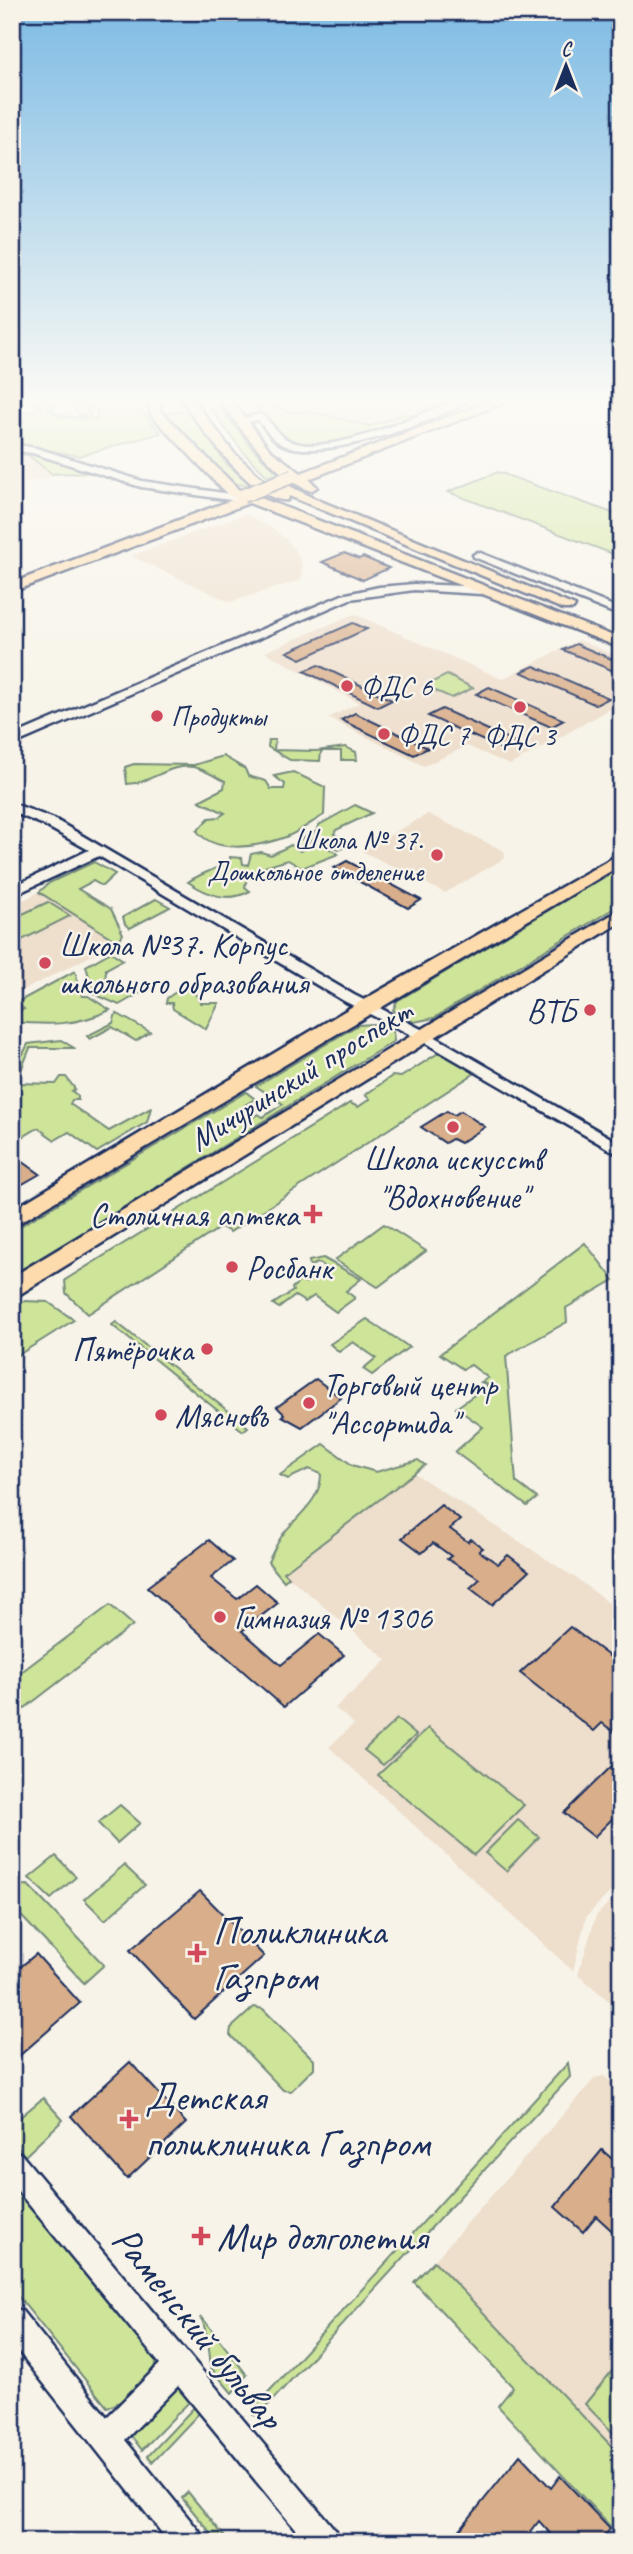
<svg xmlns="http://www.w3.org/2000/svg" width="633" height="2554" font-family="Caveat,sans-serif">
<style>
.built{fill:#eedecc}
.green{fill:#cee499;stroke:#748a7c;stroke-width:2}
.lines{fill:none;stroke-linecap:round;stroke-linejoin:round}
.stream{stroke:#568aaa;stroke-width:2}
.building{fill:#d9ae8a;stroke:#1b2f5e;stroke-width:2}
.minor-casing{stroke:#1b2f5e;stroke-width:5}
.major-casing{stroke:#1b2f5e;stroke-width:5}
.minor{fill:#f7f3e8;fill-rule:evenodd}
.major{fill:#fedbac;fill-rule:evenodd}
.major-bridge-casing{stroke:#1b2f5e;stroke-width:16;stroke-linecap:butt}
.major-bridge{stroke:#fedbac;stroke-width:13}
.poi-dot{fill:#d1495b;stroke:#f7f3e8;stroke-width:2.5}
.labels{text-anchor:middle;stroke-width:5;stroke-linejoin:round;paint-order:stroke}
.far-poi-label{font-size:28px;fill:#1b2f5e;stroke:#f7f3e8;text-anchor:start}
.poi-label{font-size:33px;fill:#1b2f5e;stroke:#f7f3e8;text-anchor:start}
.street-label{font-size:33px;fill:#1b2f5e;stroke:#f7f3e8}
.near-poi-label{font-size:40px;fill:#1b2f5e;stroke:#f7f3e8;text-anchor:start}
.near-street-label{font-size:40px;fill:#1b2f5e;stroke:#f7f3e8}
</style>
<rect width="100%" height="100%" fill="#f7f3e8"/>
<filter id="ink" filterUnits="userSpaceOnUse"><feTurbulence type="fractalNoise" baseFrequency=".0143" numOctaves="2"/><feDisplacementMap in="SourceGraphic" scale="14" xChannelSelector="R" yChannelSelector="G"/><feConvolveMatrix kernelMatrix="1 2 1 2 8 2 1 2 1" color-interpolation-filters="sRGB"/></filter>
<g filter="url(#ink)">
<g class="built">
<polygon points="249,398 453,398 328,444 292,441 280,432"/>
<polygon points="12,454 27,455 52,474 49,478 12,485"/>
<polygon points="245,514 275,530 289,542 297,553 302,566 301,580 230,602 131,556"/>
<polygon points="354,614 502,679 579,640 621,658 621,703 510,765 467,746 424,766 328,718 359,703 265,652"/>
<polygon points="428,814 504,851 505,858 445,893 362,851"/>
<polygon points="39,892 118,942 12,996 12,906"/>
<polygon points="414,1473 577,1579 621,1612 621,1881 586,1917 573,1971 329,1747 354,1724 335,1708 387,1660 283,1572"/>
<polygon points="621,1890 621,2011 578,1975 596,1916"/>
<polygon points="604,2076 621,2090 621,2456 434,2261 595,2078"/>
</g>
<g class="green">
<path d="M49 398H64L49 410 59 417 85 418 81 415 88 413C85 402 72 404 63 402L76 398V401L87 406 91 418 97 419V412L82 398H135L139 408 161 433 79 456 12 443V413L25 422 15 412 25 413 42 408 33 403Z"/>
<path d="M249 398 272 401 287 412H312L370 426 404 414 413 416C379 429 329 458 292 440 275 433 261 412 249 398Z"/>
<polygon points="219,406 252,448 279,474 267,476 244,453 210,408"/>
<path d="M178 411C200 414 212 447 225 462 233 470 243 477 251 484L250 485 230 484 165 414Z"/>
<path d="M12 449 25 450 92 471C80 476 65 472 52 474L28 455 12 454Z"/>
<polygon points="498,472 621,516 621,551 613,554 448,492"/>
<polygon points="447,675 473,688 452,698 424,686"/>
<polygon points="269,740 275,740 274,750 316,751 345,747 356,752 357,760 341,760 341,751 321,751 320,761 290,760 268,747"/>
<path d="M223 756 245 769 248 776 266 781 271 789H284L285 784 274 776 293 772 325 787 324 815C310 823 295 835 280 839 255 847 215 854 197 831L209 818 219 817 225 813 199 801 224 788 225 781C216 777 203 769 193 767 170 763 150 784 127 784L125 767 134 764 194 765Z"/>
<polygon points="355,805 372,813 336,830 334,834 351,844 339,850 316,838 299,848 296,842 317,831 319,825"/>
<path d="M318 842 338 854 302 868 288 860 258 869 247 877 245 887 250 891C228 903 208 895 188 882 201 873 216 870 230 860V857L242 858 243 864 248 865 251 854 261 852 271 855 291 845 300 851Z"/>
<polygon points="94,862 115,874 102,886 93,881 78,889 111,909 123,934 118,942 39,892 49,883"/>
<polygon points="621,867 621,904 434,1018 414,1022 393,1010 397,1001"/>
<polygon points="156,899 170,907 130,928 125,924 123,917"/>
<polygon points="48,902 70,916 12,945 12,919"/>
<polygon points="111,952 123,960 106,969 105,986 119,995 134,989 140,993 119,1005 94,994 86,966"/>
<path d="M75 971 82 996H88L110 1010C77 1026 48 1025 12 1022V1015L24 1009 16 1003Z"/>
<polygon points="179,990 198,990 194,992 201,1003 219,1003 206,1029 173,1009 172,1003 166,1003 167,998"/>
<polygon points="116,1013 150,1032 136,1041 112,1027 90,1039 87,1036 113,1023"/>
<polygon points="373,1024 393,1032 394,1041 12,1276 12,1231 246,1092 255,1099 245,1105 249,1109 242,1114 250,1119 258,1114 263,1117 283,1104 256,1086 358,1025"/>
<polygon points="61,1040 74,1048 30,1048 16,1083 56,1084 61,1077 66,1077 75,1089 72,1091 78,1096 78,1100 72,1100 70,1104 109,1131 151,1108 147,1122 97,1152 69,1132 55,1140 38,1128 16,1141 12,1139 12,1054 23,1054 28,1044"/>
<polygon points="440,1052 475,1073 230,1232 221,1227 88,1314 66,1293 65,1280 350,1103 358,1107 370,1099 365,1095 392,1076 401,1077"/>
<polygon points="384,1224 426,1251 378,1287 335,1260"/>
<polygon points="585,1243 614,1280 566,1308 567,1322 506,1356 516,1482 537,1498 527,1506 455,1452 483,1427 456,1408 488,1385 481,1382 488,1378 471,1365 463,1369 440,1354"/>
<polygon points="323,1258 361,1279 346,1291 355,1298 336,1312 314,1296 305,1302 295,1296 279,1308 273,1304 293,1291 292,1288 300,1281 306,1283 327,1268 318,1263 310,1266 309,1261"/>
<polygon points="25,1301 48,1302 74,1320 12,1359 12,1309"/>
<polygon points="367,1319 409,1347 372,1375 363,1369 376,1358 353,1342 339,1352 330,1344"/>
<polygon points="116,1322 248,1427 243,1431 112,1325"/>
<path d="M324 1444 352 1465 376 1472 418 1460 425 1465 284 1572 289 1577 284 1581 268 1562C273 1552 277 1542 284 1533 299 1514 321 1500 321 1474L309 1469 288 1479 280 1475Z"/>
<polygon points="110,1605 133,1625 12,1718 12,1679"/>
<polygon points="397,1719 416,1735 383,1765 364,1750"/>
<polygon points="428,1728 524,1805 474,1855 378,1775"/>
<polygon points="120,1805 140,1823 117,1843 98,1823"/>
<polygon points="518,1820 539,1837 506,1871 485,1853"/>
<polygon points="56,1856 76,1877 51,1899 29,1878"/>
<polygon points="124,1865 145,1885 105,1920 84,1899"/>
<polygon points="28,1885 104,1965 84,1983 12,1906 15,1900 12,1896 12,1886"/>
<polygon points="254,2007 263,2009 314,2060 314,2068 291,2091 283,2090 230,2035 231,2028"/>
<polygon points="568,2063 570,2077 258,2416 253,2415 253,2409"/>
<polygon points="43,2098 63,2120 25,2156 12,2141 12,2124"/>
<path d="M12 2176 158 2357C153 2377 126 2403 107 2407L12 2289Z"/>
<polygon points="434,2261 621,2456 621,2538 498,2406 513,2387 414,2282"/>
<polygon points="201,2316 247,2375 232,2393 211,2368 208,2339"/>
<polygon points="612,2371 621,2379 621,2441 585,2404"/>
<polygon points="183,2381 195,2396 142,2450 132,2437 136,2420"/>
<polygon points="199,2402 204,2408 153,2462 148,2456"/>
<polygon points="188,2492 229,2542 218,2542 182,2498"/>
</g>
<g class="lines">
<g class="stream">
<polyline points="66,398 50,410 67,417 81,417"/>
<polyline points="59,402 71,405 81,417"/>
</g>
</g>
<g class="building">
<polygon points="344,553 359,559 363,557 389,568 363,580 322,562"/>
<polygon points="353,623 367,629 301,659 287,652"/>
<polygon points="576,644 621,663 621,674 563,650"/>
<polygon points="318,665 392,700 378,707 304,671"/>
<polygon points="534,666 609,698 596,705 521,672"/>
<polygon points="489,687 564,720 551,727 476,694"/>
<polygon points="442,709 517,743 504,750 428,716"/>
<polygon points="355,713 428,748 414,755 341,720"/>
<polygon points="347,861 421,900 408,908 334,868"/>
<polygon points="447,1111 454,1115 461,1111 485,1127 460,1143 452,1139 445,1143 421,1127"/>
<polygon points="12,1154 40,1174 12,1190"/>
<polygon points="316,1379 341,1398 302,1427 282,1416 284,1414 277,1407"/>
<polygon points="441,1505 460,1520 450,1529 468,1542 471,1539 483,1548 479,1551 498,1564 508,1555 529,1571 492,1605 470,1588 480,1579 447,1559 451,1556 433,1543 422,1553 402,1538"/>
<polygon points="209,1540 233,1561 211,1578 237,1599 256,1584 278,1603 242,1631 281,1665 319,1634 344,1655 284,1707 147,1587"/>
<polygon points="570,1627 621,1665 621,1705 613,1713 621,1719 621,1737 602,1723 594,1731 520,1673"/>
<polygon points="621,1757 621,1810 594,1837 564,1813"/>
<polygon points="200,1891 264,1956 194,2019 130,1950"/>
<polygon points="36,1954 80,2003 19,2056 12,2048 12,1974"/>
<polygon points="130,2062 186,2123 127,2179 71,2116"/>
<polygon points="602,2150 621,2167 621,2182 612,2193 621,2201 621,2239 596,2216 583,2232 555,2207"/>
<polygon points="520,2455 551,2488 560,2476 610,2529 600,2542 558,2542 539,2521 523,2542 450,2542"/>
</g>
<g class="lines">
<defs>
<g id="minor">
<path d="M459 398H472C435 423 329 460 286 446 274 442 266 430 258 420L240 424 235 421 260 414C271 420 276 434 288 440 327 460 420 414 459 398Z"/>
<polygon points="12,444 36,448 142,481 237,495 242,498 237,501 141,487 32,453 12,450"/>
<polygon points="478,552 621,609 621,616 474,557 473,555"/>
<polygon points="414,584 464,586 486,591 481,594 414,590 350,599 12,745 12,736 342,595 379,587"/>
<polygon points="12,803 54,819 354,995 427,1032 621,1144 621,1156 417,1038 344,1001 99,856 12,896 12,887 89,850 44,825 12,812"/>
<polygon points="12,2150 21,2154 336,2531 340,2542 306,2542 178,2386 125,2440 199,2531 203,2542 169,2542 12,2343 12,2307 22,2311 107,2417 160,2364 12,2184"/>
</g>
<g id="major">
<polygon points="146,398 158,398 161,411 238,489 621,639 621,648 249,503 12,592 12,583 237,498 228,495 151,415"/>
<path d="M180 398H192L233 452 265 481 276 479 313 498 575 606 573 609H563L289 496 288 500C254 505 198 423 180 398Z"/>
<path d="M218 398H230L270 450 301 473 498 398H516L309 479 317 487 311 491C277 480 240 428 218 398Z"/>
<polygon points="621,853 621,865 12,1227 12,1210 358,1003"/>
<polygon points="621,909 621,922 20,1294 12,1296 12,1277"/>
</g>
</defs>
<use href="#minor" class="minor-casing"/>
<use href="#major" class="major-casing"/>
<use href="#minor" class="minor"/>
<use href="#major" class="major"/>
<defs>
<polyline id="major-bridge" points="242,496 293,476"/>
</defs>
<use href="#major-bridge" class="major-bridge-casing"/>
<use href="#major-bridge" class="major-bridge"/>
</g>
</g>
<linearGradient id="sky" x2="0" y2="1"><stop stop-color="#7dbbe4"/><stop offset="0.53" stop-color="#fbfaf5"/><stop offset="1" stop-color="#fbfaf5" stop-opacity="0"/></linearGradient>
<rect width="633" height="756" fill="url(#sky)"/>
<g class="poi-dot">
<circle cx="347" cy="686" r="7"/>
<circle cx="520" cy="707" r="7"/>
<circle cx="157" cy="716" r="7"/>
<circle cx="384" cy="734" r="7"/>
<circle cx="437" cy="855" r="7"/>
<circle cx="45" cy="963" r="7"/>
<circle cx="590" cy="1010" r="7"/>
<circle cx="453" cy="1127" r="7"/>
<path d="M309.5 1203.5h7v7h7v7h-7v7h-7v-7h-7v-7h7z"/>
<circle cx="232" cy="1267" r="7"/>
<circle cx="207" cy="1349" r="7"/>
<circle cx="309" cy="1403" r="7"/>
<circle cx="161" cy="1415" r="7"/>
<circle cx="220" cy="1617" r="7"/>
<path d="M193.5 1942.5h7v7h7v7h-7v7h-7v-7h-7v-7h7z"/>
<path d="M125.5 2108.5h7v7h7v7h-7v7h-7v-7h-7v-7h7z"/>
<path d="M197.5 2225.5h7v7h7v7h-7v7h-7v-7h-7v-7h7z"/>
</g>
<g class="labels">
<g class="far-poi-label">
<text x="361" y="696">ФДС 6</text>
<text x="171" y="726">Продукты</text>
<text x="398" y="744">ФДС 7</text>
<text x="520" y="745" text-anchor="middle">ФДС 3</text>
<text x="423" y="849" text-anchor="end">Школа № 37.<tspan x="423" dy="32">Дошкольное отделение</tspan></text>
</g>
<g class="poi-label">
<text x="59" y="956">Школа №37. Корпус<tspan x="59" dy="38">школьного образования</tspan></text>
<text x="576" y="1022" text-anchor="end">ВТБ</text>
<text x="453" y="1170" text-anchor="middle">Школа искусств<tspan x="453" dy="38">"Вдохновение"</tspan></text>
<text x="299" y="1226" text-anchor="end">Столичная аптека</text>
<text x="246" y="1279">Росбанк</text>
<text x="193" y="1361" text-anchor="end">Пятёрочка</text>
<text x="323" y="1396">Торговый центр<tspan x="323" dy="38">"Ассортида"</tspan></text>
<text x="175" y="1427">Мясновъ</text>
<text x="234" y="1629">Гимназия № 1306</text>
</g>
<g class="street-label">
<text transform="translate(300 1074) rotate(-32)" y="12">Мичуринский проспект</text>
</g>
<g class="near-poi-label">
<text x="213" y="1944">Поликлиника<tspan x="213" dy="46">Газпром</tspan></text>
<text x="145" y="2110">Детская<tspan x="145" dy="46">поликлиника Газпром</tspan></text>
<text x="217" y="2250">Мир долголетия</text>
</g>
<g class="near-street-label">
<text transform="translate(199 2327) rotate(51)" y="14">Раменский бульвар</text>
</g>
</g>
<rect width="633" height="2554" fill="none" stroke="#f7f3e8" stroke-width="42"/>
<rect x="21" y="21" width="591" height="2512" fill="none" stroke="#1b2f5e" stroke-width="2.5" filter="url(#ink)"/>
<g transform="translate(566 66)" stroke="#f7f3e8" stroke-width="5" paint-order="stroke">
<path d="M0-5L12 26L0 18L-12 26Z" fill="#1b2f5e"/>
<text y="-10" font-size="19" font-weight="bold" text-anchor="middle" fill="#1b2f5e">С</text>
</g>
</svg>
